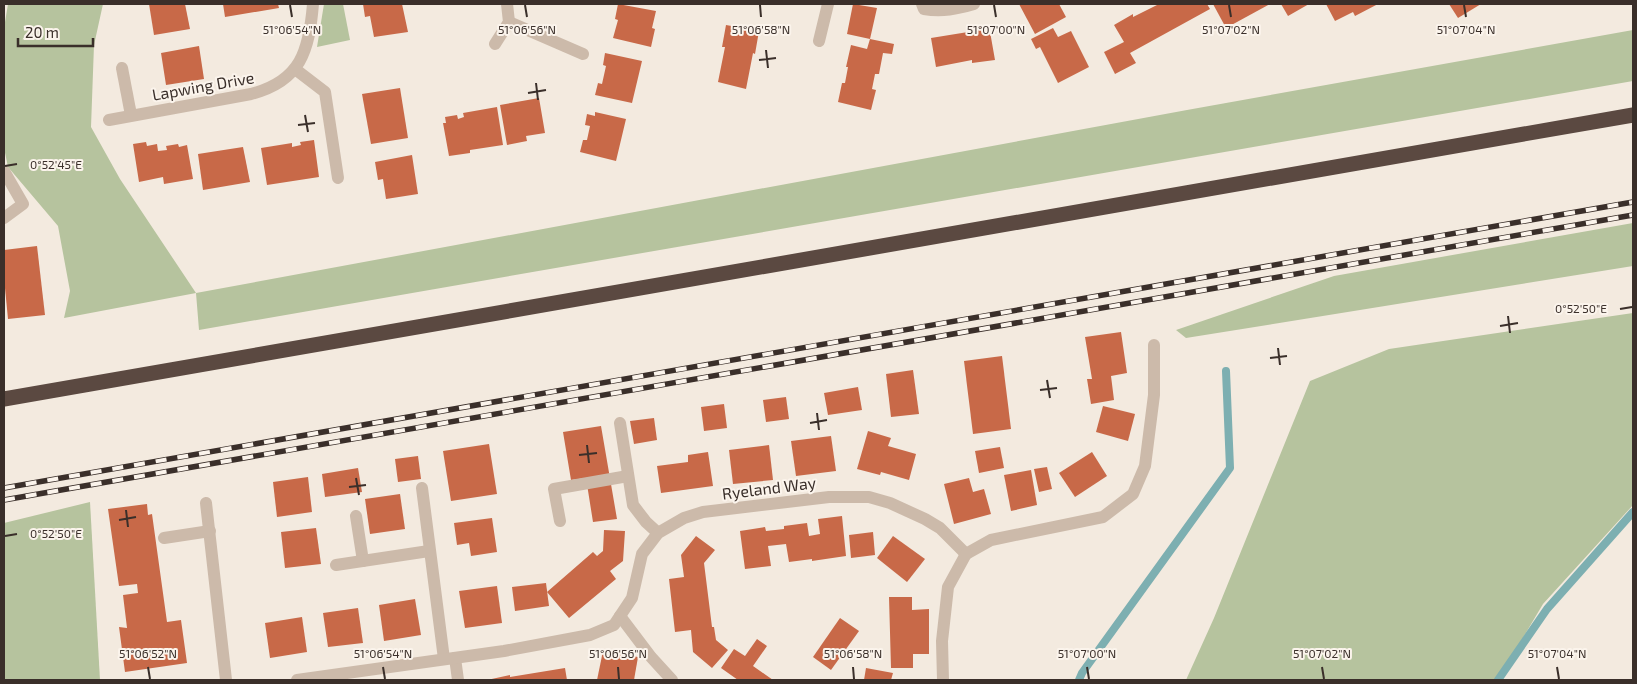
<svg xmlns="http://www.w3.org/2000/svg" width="1637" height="684" font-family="'Exo 2',sans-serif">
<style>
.green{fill:#b6c39e}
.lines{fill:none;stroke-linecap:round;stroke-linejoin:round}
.stream{stroke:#7dafb1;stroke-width:8}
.building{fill:#c86948}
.minor{stroke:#ccbaaa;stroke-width:12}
.highway{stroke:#5b4941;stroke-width:15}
.rail-casing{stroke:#3a2f2a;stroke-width:5.5}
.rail{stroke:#fbf4ec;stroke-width:4;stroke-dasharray:11;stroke-linecap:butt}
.ticks{fill:none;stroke:#3a2f2a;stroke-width:2}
.labels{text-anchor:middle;stroke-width:4;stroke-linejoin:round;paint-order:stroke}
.street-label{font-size:16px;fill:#3a2f2a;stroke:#fbf4ec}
.ticks-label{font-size:12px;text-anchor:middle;fill:#3a2f2a;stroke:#fbf4ec;stroke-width:4;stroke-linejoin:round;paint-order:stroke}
</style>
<rect width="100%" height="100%" fill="#f3eadf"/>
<g class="green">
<polygon points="8,4 103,4 94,45 91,127 120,179 196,293 1187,110 1633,30 1633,81 199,330 196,293 64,318 70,291 58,226 8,167 4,148 4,28"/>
<polygon points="324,4 343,4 350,40 317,47"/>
<polygon points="1633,223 1633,266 1186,338 1176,330 1334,276"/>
<polygon points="1633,313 1633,505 1543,604 1498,680 1186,680 1214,618 1310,381 1389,349"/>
<polygon points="90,502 100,680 4,680 4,523"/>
</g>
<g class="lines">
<g class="stream">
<polyline points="1079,680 1082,673 1230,468 1226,371"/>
<polyline points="1498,680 1547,609 1633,512"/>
</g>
</g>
<g class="building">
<polygon points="149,4 185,4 190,29 154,35"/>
<polygon points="223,4 278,4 279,8 225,17"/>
<polygon points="363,4 402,4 408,32 374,37 370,16 365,17"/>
<polygon points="618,4 656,11 652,28 655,29 651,47 613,38 618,20 615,19"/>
<polygon points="853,4 877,8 870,39 894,44 892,54 883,53 879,74 875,74 872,89 876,90 871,110 838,102 842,83 845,83 848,67 846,67 851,45 867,49 870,39 847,34"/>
<polygon points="1019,4 1059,4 1066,17 1035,34"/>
<polygon points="1159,4 1207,4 1210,9 1130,53 1136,63 1115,74 1104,52 1124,42 1114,25 1133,14 1133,17"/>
<polygon points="1213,4 1270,4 1226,28"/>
<polygon points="1281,4 1309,4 1288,16"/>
<polygon points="1326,4 1378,4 1355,16 1353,12 1335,21"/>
<polygon points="1449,4 1481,4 1458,18"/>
<polygon points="726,25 759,31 755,54 753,53 746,89 718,82 725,47 722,47"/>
<polygon points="989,26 995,60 972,63 972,60 936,67 931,38 968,32 967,29"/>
<polygon points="1053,28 1058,37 1071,31 1089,67 1058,83 1040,47 1036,49 1031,39"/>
<polygon points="199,46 204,79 166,85 161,53"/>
<polygon points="605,53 642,61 632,103 595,95 598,83 602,84 606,66 603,65"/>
<polygon points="400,88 408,138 371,144 362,94"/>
<polygon points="539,98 545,133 526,136 527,141 507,145 500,105"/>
<polygon points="497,107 503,145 470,150 470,153 449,156 443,123 446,123 445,117 457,115 458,119 464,117 463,113"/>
<polygon points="595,112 626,119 616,161 580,152 583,140 587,140 590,126 585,125 587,114 595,116"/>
<polygon points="314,140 319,177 267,185 261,148 292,143 292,147 301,145 300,142"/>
<polygon points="146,142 147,146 157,144 158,151 167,150 166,146 178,144 179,147 187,145 193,179 164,184 163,177 139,182 133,144"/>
<polygon points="243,147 250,182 203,190 198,154"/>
<polygon points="412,155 418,194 386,199 383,179 378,180 375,162"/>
<polygon points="37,246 45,315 8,319 4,278 4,250"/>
<polygon points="1121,332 1127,373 1111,376 1114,400 1091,404 1087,379 1092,379 1085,337"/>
<polygon points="1002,356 1011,429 973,434 964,361"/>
<polygon points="913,370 919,414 891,417 886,374"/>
<polygon points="858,387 862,410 828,415 824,393"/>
<polygon points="786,397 789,419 766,422 763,400"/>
<polygon points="724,404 727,428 704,431 701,407"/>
<polygon points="1103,406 1135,414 1128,441 1096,432"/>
<polygon points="654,418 657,440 634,444 630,421"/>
<polygon points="601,426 617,519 593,522 586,478 571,480 563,432"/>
<polygon points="868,431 891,438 888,446 916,454 909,480 881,472 880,475 857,469"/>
<polygon points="831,436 836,471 796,476 791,441"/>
<polygon points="489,444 497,494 451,501 443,451"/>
<polygon points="769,445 773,480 733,484 729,450"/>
<polygon points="1000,447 1004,468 979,473 975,451"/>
<polygon points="708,452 713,486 661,493 657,466 688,462 688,455"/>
<polygon points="1092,452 1107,476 1075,497 1059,473"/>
<polygon points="418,456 421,479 398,482 395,459"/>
<polygon points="1047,467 1052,489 1039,492 1034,469"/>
<polygon points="358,468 362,492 325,497 322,474"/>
<polygon points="1031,470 1037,505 1011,511 1004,475"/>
<polygon points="308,477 312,512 277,517 273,482"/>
<polygon points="969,478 973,492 984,489 991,514 954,524 944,484"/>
<polygon points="400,494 405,529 370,534 365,499"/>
<polygon points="147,504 148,515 152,514 167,622 181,620 187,663 125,672 119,627 127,628 123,595 138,593 137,584 119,586 108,509"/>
<polygon points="842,516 846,556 812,561 812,559 789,562 786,544 768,546 771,566 745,569 740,531 765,527 766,531 784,529 784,526 807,523 809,536 820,534 818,519"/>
<polygon points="492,518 497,552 471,556 469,543 457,545 454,523"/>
<polygon points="316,528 321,564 285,568 281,532"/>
<polygon points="604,530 625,531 623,561 610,571 616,579 569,618 547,592 593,552 597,556 603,551"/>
<polygon points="873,532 875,555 851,558 849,535"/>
<polygon points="696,536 715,550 704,563 712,627 714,627 716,640 728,650 712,668 693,652 691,630 675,632 669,579 684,577 681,555"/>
<polygon points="893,536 925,559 907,582 877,558"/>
<polygon points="546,583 549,606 515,611 512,587"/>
<polygon points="497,586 502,623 465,628 459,591"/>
<polygon points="889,597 912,597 912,610 929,609 929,654 913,654 913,668 891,668"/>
<polygon points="415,599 421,635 384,641 379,605"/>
<polygon points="358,608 363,643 328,647 323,613"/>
<polygon points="302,617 307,652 270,658 265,623"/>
<polygon points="840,618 859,631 831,670 813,657"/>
<polygon points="757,639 767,646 753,666 773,680 738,680 721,668 734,649 745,656"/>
<polygon points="603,651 638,657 634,680 597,680"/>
<polygon points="565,668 567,680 487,680 510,675 510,677"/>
<polygon points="866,668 893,673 891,680 864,680"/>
</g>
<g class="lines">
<g class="minor">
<path d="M922 4 924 9C942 12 957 9 974 4"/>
<polyline points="509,22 583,54"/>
<polyline points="819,41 828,4"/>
<polyline points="495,44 509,22 507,4"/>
<polyline points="122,68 131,115"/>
<polyline points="295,69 325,92 338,178"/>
<path d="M109 120 251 94C301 81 309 51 313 4"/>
<polyline points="4,171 23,204 4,218"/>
<polyline points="620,423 633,505 646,522 658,533"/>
<polyline points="422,488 444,659"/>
<polyline points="206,503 226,680"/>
<polyline points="356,516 363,561"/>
<polyline points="560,521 554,489 628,476"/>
<polyline points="164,538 210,531"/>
<polyline points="336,565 429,551"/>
<polyline points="620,616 651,657 672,680"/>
<polyline points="455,658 458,680"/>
<polyline points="297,680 504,651 590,635 614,625 632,598 642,554 658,533 684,518 703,512 829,497 869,497 890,503 925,519 940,528 966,554 991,540 1103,517 1133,494 1145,466 1154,395 1154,345"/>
<polyline points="943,680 942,641 948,587 966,554"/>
</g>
<polyline class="highway" points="4,399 1633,115"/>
<defs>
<g id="rail">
<polyline points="4,488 1633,202"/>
<polyline points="4,500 1633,215"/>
</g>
</defs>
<use href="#rail" class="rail-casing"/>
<use href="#rail" class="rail"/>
</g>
<path class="ticks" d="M290 5 292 17M525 5 527 17M760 5 761 17M994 5 996 17M1229 5 1231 17M1464 5 1466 17M766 50 768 68M759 60 776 58M536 83 538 100M528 93 546 90M305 115 308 132M298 125 315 123M5 166 17 164M1620 309 1632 307M1508 316 1510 333M1500 326 1518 323M1278 348 1280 365M1270 358 1287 356M1047 380 1050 398M1040 390 1057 388M817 413 819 430M810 423 827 420M587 445 589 463M579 455 597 453M356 478 359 495M349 487 366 485M126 510 128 527M119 520 136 517M5 536 17 534M148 667 150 679M383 667 385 679M618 667 619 679M853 667 854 679M1087 667 1089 679M1322 667 1324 679M1557 667 1559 679"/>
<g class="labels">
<g class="street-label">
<text transform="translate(203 86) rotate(-10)" y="6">Lapwing Drive</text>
<text transform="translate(769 488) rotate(-7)" y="6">Ryeland Way</text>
</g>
</g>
<g class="ticks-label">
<text x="292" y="34">51°06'54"N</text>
<text x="527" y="34">51°06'56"N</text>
<text x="761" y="34">51°06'58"N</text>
<text x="996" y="34">51°07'00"N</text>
<text x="1231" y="34">51°07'02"N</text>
<text x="1466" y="34">51°07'04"N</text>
<text x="56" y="169">0°52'45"E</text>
<text x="1581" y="313">0°52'50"E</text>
<text x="56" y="538">0°52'50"E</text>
<text x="148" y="658">51°06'52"N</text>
<text x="383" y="658">51°06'54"N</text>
<text x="618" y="658">51°06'56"N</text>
<text x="853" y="658">51°06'58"N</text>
<text x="1087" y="658">51°07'00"N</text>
<text x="1322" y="658">51°07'02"N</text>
<text x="1557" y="658">51°07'04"N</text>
</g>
<rect width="1637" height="684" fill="none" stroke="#3a2f2a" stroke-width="10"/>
<path d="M18 38v8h75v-8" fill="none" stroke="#3a2f2a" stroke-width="2.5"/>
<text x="25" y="38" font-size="15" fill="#3a2f2a" stroke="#fbf4ec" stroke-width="4" paint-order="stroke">20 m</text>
</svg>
